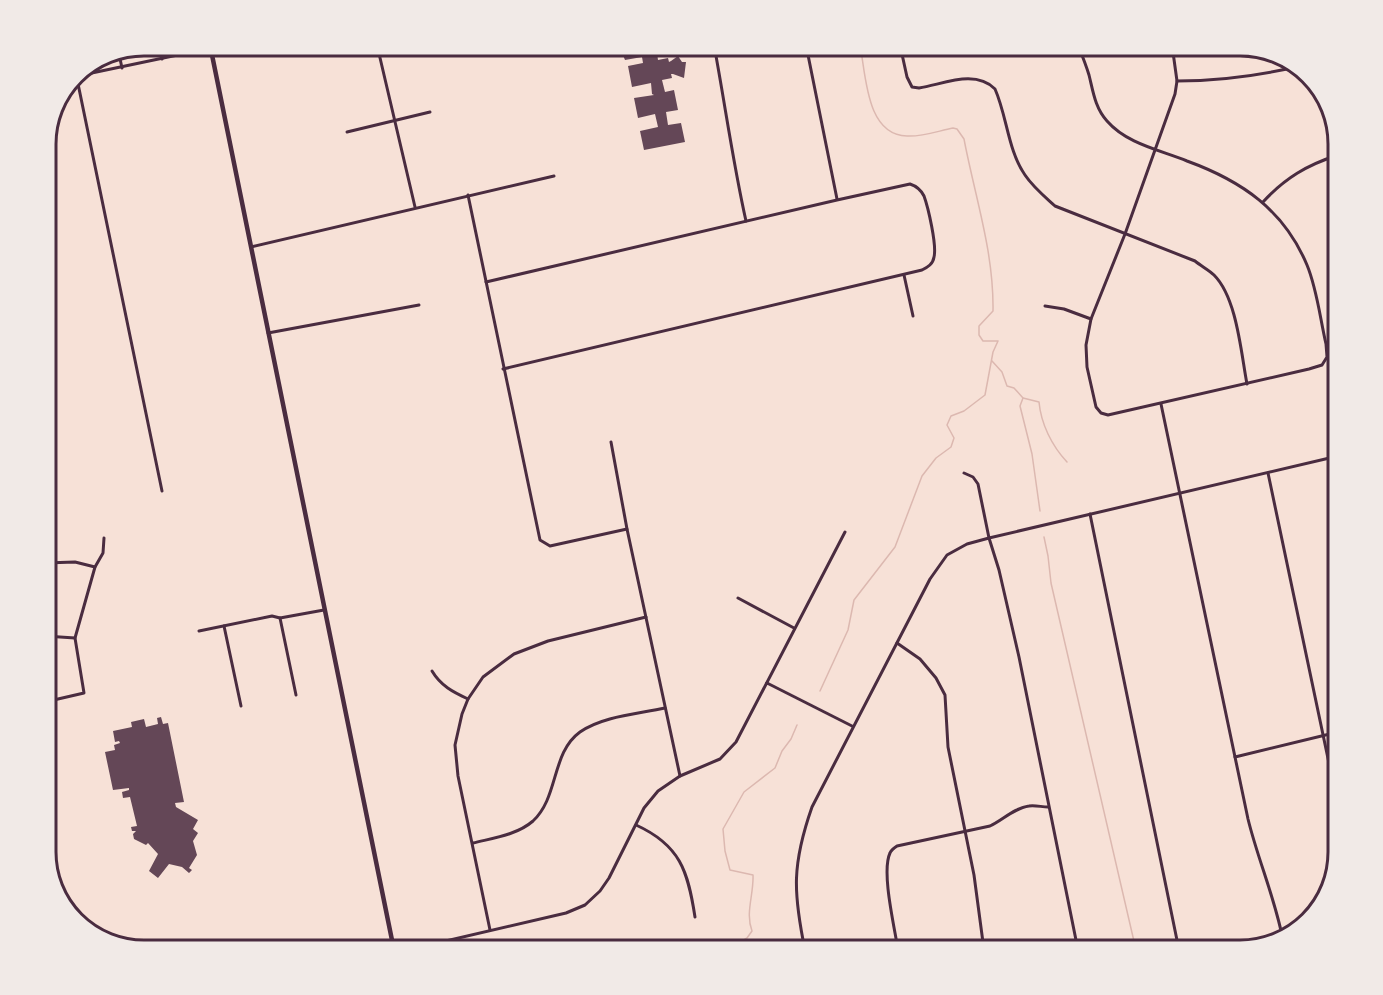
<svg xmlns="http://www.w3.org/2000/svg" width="1383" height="995" font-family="Montserrat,sans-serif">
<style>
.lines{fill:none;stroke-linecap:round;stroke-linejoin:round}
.stream{stroke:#dcb8b0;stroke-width:1.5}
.building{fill:#644757}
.minor{stroke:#4a2c40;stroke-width:3}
.secondary{stroke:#4a2c40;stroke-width:4.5}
.rim{fill:none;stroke:#4a2c40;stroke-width:3}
</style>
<rect width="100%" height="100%" fill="#f7e1d7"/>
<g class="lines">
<g class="stream">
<path d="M992 361 1002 372 1007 386 1014 388 1023 398 1039 402C1041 424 1052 446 1067 462"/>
<polyline points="1023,398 1020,406 1032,454 1040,511"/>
<polyline points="1044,537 1048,556 1051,583 1136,950"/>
<path d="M820 691 848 630 854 600 895 547 922 476 936 458 951 447 954 438 947 425 951 416 964 411 985 395 993 352 998 341H983L979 335V326L993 311C994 252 975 197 964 139L957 129 953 128C938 131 922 137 907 136 866 135 866 75 860 45"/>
<path d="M749 950 742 947V941L747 938 752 931C745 913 754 894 753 875L730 870 725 851 723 829 744 792 775 768 782 751 791 739 797 725"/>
</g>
</g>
<g class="building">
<polygon points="609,45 668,45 670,51 657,53 658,60 668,58 669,62 671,61 678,56 682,62 686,62 684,78 673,74 671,74 672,78 662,80 665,92 674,90 678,110 666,112 668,125 681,123 685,142 644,150 640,131 658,127 655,114 638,118 634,98 654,95 652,94 651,83 632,87 628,66 643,63 642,57 625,60 622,53 611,56"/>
<polygon points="161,717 163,724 168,723 184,802 175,803 176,807 198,820 193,829 198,833 193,841 197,855 189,868 192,870 189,873 182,867 169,864 158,878 149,871 158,854 148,843 146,845 134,839 133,834 136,831 132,831 131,827 137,826 130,797 123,798 122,792 129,790 129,788 113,790 105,752 115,750 114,745 120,743 119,741 115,742 113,731 132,727 131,722 144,719 146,727 158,724 157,718"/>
</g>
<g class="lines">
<g class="minor">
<polyline points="159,45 162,59"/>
<polyline points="377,45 415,207"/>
<path d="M714 45C725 104 733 163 746 221"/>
<polyline points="806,45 837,199"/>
<path d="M900 45 907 77 912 87 919 88C944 84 975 69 995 89 1007 116 1008 151 1025 175 1033 187 1044 196 1055 206L1195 261C1201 266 1209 270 1214 275 1237 298 1241 353 1247 384"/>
<path d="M1078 45C1082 55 1086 65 1089 75 1093 91 1095 108 1107 121 1127 144 1160 150 1187 161 1242 181 1284 210 1307 265 1317 289 1320 318 1326 344L1327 357 1322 365 1309 369 1108 415 1101 413 1096 407 1087 367 1086 345 1091 319 1125 234 1175 94 1177 81 1172 45"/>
<polyline points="119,54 122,68"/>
<polyline points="76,74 162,491"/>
<polyline points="87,74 211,48"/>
<path d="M1177 81C1220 81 1258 76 1300 66"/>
<polyline points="347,132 430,112"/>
<polyline points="468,195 540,540 550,546 627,529"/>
<path d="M1263 202C1285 178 1307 165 1338 155"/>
<polyline points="251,247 554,176"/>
<polyline points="904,275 913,316"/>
<path d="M486 282 837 200 910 184C916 186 921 190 924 196 928 207 937 245 934 257 933 264 928 267 922 270L503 369"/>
<polyline points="1045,306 1064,309 1091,319"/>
<polyline points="268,333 419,305"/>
<path d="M1161 404 1248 819C1258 860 1275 898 1283 940"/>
<polyline points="611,442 627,529 680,776"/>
<polyline points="964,473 973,477 978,484 989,538 999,570 1019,657 1078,950"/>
<polyline points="1268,473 1334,787"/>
<polyline points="1090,514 1179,950"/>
<polyline points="45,563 75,562 95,567"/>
<polyline points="738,598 794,628"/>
<polyline points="280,618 296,695"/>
<polyline points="224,626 241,706"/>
<polyline points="199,631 272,616 280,618 324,610"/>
<polyline points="45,636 75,638"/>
<polyline points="897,643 920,659 936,678 945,695 948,747 974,875 984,950"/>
<path d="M432 671C441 686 453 692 468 699"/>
<polyline points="767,683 852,726"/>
<polyline points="45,702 84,693 75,638 95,567 103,553 104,538"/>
<polyline points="1235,757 1338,732"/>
<path d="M636 825C680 845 688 871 695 917"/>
<path d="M473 843C493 838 517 835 533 821 559 797 551 753 580 732 603 716 638 714 665 708"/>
<polyline points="490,930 458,776 455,745 462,714 468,699 483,677 514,654 548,641 646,617"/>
<polyline points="407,950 566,913 585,905 600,891 609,878 644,808 658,791 680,776 720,759 736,742 845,532"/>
<path d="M805 950C793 892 792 864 812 807L930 579 947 555 967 544 989 538 1338 456"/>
<path d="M898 950C895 929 881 872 890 853 891 850 894 848 897 846L990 826C1003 820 1014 808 1029 806 1035 805 1042 807 1048 807"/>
</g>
<polyline class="secondary" points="210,45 394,950"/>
</g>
<path d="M0 0H1383V995H0ZM144 56H1240A88 88 0 0 1 1328 144V852A88 88 0 0 1 1240 940H144A88 88 0 0 1 56 852V144A88 88 0 0 1 144 56Z" fill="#f1eae7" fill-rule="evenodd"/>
<path class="rim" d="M144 56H1240A88 88 0 0 1 1328 144V852A88 88 0 0 1 1240 940H144A88 88 0 0 1 56 852V144A88 88 0 0 1 144 56Z"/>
</svg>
